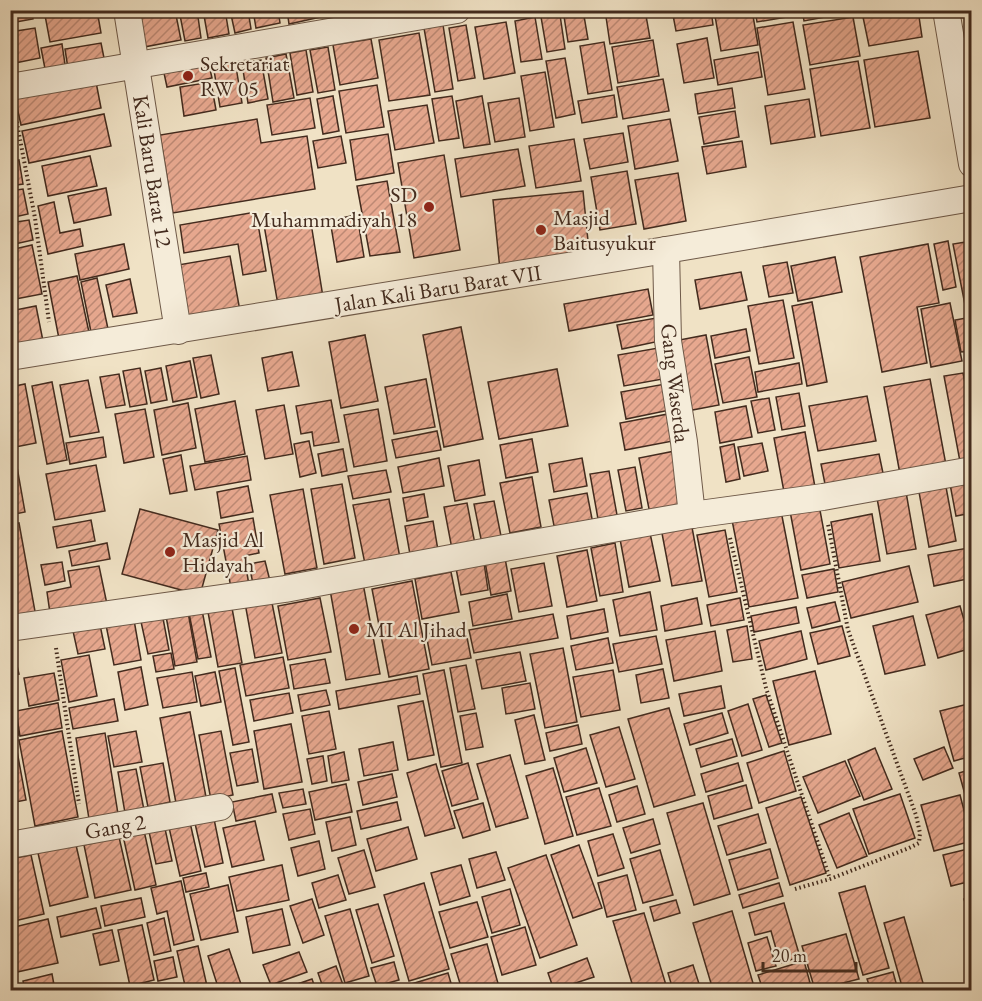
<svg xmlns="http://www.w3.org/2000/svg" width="982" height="1001" font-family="'EB Garamond',serif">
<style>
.building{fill:url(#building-hatch);stroke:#432b1e;stroke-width:1.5}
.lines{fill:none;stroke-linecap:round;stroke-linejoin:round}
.street-casing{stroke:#6e5948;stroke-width:28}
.path{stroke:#432b1e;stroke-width:4;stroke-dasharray:1.5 3;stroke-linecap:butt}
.street{stroke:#f5ecd9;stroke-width:26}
.poi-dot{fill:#8f2418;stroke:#f5ecd9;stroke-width:2}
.labels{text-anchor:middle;stroke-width:4.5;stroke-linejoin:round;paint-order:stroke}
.poi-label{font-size:22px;fill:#432b1e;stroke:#f5ecd9;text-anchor:start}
.street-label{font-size:22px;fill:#432b1e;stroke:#f5ecd9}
</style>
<defs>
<pattern id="building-hatch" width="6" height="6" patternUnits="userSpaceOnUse" patternTransform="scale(1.5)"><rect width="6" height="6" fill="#e7a88f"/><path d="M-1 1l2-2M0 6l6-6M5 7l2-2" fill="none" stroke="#bd8974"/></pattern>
</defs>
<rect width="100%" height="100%" fill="#f0e2c5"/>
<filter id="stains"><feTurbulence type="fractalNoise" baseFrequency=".00333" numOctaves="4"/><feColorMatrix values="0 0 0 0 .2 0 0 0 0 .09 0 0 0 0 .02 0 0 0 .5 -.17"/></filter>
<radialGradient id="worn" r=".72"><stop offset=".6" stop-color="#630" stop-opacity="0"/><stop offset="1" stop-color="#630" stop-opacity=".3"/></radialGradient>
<g class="building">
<polygon points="10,10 32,10 33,19 10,23"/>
<polygon points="44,10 97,10 101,33 50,42"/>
<polygon points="137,10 175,10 181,40 144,47"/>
<polygon points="179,10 197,10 201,38 185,41"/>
<polygon points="203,10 225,10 229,34 208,38"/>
<polygon points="230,10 248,10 251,29 235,33"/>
<polygon points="253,10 278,10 280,23 256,28"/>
<polygon points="287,10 320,10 321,17 289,24"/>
<polygon points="563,10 583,10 588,39 568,42"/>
<polygon points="605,10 645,10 650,38 610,44"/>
<polygon points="672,10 711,10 713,25 676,31"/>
<polygon points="714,10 752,10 758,45 721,51"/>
<polygon points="755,10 798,10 799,15 757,22"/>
<polygon points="802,10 853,10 853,12 804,21"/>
<polygon points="905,10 918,10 922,37 869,46 863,17"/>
<polygon points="560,15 565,49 547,52 541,17"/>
<polygon points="535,17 542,59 521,62 515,21"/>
<polygon points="853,17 860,56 810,65 803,25"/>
<polygon points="506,22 515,73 484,79 475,27"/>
<polygon points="793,22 805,89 768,95 757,28"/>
<polygon points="443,25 453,89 435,92 424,28"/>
<polygon points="466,25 475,78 458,81 449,28"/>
<polygon points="35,28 40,58 10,64 10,32"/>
<polygon points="419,33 430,95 389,101 379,40"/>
<polygon points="707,38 714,78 684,83 677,44"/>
<polygon points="371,39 378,78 340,85 333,45"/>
<polygon points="653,40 659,76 618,83 612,47"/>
<polygon points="604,42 612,90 588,94 580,46"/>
<polygon points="101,43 106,68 69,75 65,49"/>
<polygon points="62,44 66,71 46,74 41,48"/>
<polygon points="328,47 335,90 318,93 310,50"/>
<polygon points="306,50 313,92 297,95 290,53"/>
<polygon points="918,51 930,118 875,127 864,60"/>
<polygon points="758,52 762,77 718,85 714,60"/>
<polygon points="286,54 294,98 273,102 266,58"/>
<polygon points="565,58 575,114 556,118 546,61"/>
<polygon points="261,60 268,99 248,103 242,63"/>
<polygon points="235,61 242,103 220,107 213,64"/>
<polygon points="858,61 870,128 821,136 810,69"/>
<polygon points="209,65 212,78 167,87 164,73"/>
<polygon points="545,72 554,127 530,131 521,76"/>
<polygon points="663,79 669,111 623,119 617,87"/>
<polygon points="96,82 101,108 21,125 15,98"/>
<polygon points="211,82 216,110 184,116 180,87"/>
<polygon points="377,85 384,127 346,133 339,91"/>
<polygon points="732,88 735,108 698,114 695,94"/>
<polygon points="614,95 617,117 582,123 578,101"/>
<polygon points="333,96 339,131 323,134 317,99"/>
<polygon points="452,96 459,138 439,141 432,99"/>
<polygon points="482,96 490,144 464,148 456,101"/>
<polygon points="310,98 315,128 272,135 267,105"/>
<polygon points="519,98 525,137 495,142 488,103"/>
<polygon points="809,99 815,137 771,144 765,106"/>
<polygon points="427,105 434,143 395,150 388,111"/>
<polygon points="735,111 739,137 704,144 699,117"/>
<polygon points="104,114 111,146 29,163 22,131"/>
<polygon points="257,119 261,143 307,136 315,189 173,213 160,135"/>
<polygon points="670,119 678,161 635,169 628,126"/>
<polygon points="623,133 628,162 590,169 584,139"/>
<polygon points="388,134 394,173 356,180 350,140"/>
<polygon points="341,136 346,163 318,168 313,141"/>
<polygon points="574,139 581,181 536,188 529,146"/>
<polygon points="742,141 746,167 707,174 702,147"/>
<polygon points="518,149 525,186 461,197 455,159"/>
<polygon points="444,155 460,250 414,258 398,163"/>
<polygon points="90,156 97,186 48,196 42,166"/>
<polygon points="19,160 23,184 10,186 10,162"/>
<polygon points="627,171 636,224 600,230 591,177"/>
<polygon points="678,173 686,221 644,229 635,180"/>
<polygon points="387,181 400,252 370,256 357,186"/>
<polygon points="106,188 111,215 74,223 68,196"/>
<polygon points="23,189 28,214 10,218 10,191"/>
<polygon points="583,191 590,261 500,270 493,200"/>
<polygon points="54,202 60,233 80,229 83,246 48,254 38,206"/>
<polygon points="256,212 266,271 243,275 238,244 184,253 180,225"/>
<polygon points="357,215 364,257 337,262 330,220"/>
<polygon points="310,217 323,297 278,305 264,225"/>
<polygon points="29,220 33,240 10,245 10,223"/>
<polygon points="948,241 956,287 943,290 934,244"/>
<polygon points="972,241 972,308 966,310 953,244"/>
<polygon points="124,244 129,269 80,280 75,254"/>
<polygon points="928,244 939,303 917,307 927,363 882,372 860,257"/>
<polygon points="32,245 42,294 10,300 10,250"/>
<polygon points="230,256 240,311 182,321 172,266"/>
<polygon points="835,257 842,292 798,301 791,266"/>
<polygon points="787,262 793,293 769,297 763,266"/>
<polygon points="741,272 747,300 700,309 695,280"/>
<polygon points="77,276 90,337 60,344 48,282"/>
<polygon points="97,278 110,338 93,342 81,282"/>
<polygon points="130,279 137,313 113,317 106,285"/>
<polygon points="648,289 653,315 569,331 564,304"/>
<polygon points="783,300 794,358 759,364 748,306"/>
<polygon points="812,302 827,382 807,386 792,306"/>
<polygon points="950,303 962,361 931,367 921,309"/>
<polygon points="36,306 43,341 10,347 10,311"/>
<polygon points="972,317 972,351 961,352 955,320"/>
<polygon points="656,318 660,341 622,349 617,325"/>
<polygon points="461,327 483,439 444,447 423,335"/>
<polygon points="746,329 750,351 715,358 711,336"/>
<polygon points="365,335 378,401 341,408 329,342"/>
<polygon points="706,335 719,405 687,411 674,341"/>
<polygon points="658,348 663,379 624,386 618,355"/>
<polygon points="292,352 299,386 268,391 262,358"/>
<polygon points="211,355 219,394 201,398 193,358"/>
<polygon points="749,357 757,397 723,403 715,364"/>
<polygon points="190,361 197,397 173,402 166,366"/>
<polygon points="799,363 802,384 758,392 755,372"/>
<polygon points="140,368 147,404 130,407 123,371"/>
<polygon points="161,368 167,400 151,403 145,371"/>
<polygon points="557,369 568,426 499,439 488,382"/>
<polygon points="963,373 972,417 972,465 961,467 944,376"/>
<polygon points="119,374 125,405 106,408 100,377"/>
<polygon points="426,379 435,427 394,434 385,387"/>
<polygon points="930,379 946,465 900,474 884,387"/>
<polygon points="88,380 99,432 70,437 60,385"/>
<polygon points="52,382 67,460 47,464 32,386"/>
<polygon points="25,384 36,443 10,448 10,387"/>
<polygon points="665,384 670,410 626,419 621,392"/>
<polygon points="799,393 805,426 782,430 776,397"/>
<polygon points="867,396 876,441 818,451 809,406"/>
<polygon points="769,398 775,430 758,433 751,401"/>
<polygon points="331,400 339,442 314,446 312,432 301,434 296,406"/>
<polygon points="235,401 245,454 205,462 195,409"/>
<polygon points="188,403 196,448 162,455 154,410"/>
<polygon points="284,405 293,454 265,459 256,410"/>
<polygon points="746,406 752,437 720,443 715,412"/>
<polygon points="145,409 154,457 124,463 115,414"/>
<polygon points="378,409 387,461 354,467 344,415"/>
<polygon points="668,414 673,441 625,450 620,423"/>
<polygon points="437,431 441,450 396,458 392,440"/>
<polygon points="805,432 815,487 784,492 774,438"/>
<polygon points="103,437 106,457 70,464 66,443"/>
<polygon points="532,439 538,472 506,478 500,445"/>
<polygon points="309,441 316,473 300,477 294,444"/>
<polygon points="762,443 768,471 744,476 738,447"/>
<polygon points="734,444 740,479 726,482 720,447"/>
<polygon points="343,449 347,471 322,476 318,454"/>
<polygon points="14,450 25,512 10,515 10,451"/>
<polygon points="675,451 686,507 650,514 639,458"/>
<polygon points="879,454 884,478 826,489 821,464"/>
<polygon points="181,455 187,491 170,494 163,459"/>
<polygon points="247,456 251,480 195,490 190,466"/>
<polygon points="439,458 444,486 403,493 398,467"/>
<polygon points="582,458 587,486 554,492 549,464"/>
<polygon points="479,460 485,495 455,501 448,466"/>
<polygon points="96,465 105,511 55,520 46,474"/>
<polygon points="635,467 642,508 626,511 618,470"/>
<polygon points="386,470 391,492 353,499 348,476"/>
<polygon points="609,471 617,515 598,519 590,474"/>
<polygon points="532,477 541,527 510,533 500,483"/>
<polygon points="972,480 972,513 956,516 950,484"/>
<polygon points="342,484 355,558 324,564 311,489"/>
<polygon points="248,486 253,512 221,518 217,492"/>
<polygon points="946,487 956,541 929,547 919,492"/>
<polygon points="303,489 317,568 285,574 270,495"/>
<polygon points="906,492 916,549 887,554 877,498"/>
<polygon points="587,493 594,529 556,536 549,500"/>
<polygon points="424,494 428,517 407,521 403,498"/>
<polygon points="389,499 400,558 365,564 353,505"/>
<polygon points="494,501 502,541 482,544 474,504"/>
<polygon points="467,503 475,544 452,549 444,507"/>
<polygon points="819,505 830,564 801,570 790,511"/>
<polygon points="140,509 218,530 200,595 122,574"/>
<polygon points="781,511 798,598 749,607 732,520"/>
<polygon points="872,514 880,561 839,568 831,522"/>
<polygon points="253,518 259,553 244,556 249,585 231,588 219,524"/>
<polygon points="91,520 95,541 57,548 53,527"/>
<polygon points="433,521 439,556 411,560 405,526"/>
<polygon points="691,522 702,581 672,586 661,528"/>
<polygon points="19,523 36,617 10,622 10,525"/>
<polygon points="725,530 737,592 709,597 697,535"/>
<polygon points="650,533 660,581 629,587 620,539"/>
<polygon points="107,543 110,559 72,566 69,551"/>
<polygon points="615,543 623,592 600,596 591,548"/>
<polygon points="968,548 972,578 934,586 928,555"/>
<polygon points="587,550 597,601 567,607 557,556"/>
<polygon points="505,558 511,591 491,595 485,562"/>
<polygon points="265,561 270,581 253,584 249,564"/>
<polygon points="62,562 65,581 45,585 41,565"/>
<polygon points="484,563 488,590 461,595 456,568"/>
<polygon points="544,563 552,606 519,612 511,569"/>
<polygon points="99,566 108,609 51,620 47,592 71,587 68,571"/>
<polygon points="909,566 918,602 851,618 842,582"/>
<polygon points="834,569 838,592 807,598 802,575"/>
<polygon points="451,572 459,612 422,619 415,579"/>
<polygon points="362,578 380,674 346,680 329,584"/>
<polygon points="412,581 429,669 389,677 372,589"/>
<polygon points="650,592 657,630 620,636 613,600"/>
<polygon points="507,594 512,619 473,626 469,602"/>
<polygon points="271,598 282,653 255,658 245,603"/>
<polygon points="320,598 331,652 288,660 278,606"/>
<polygon points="697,598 702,624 665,631 661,606"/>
<polygon points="740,598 744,620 711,626 707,605"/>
<polygon points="835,602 840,621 812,628 807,608"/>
<polygon points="960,606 972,648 938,658 926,615"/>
<polygon points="796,607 799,623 754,632 751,616"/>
<polygon points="232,608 242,663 218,667 208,612"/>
<polygon points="604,609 608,632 571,639 567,616"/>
<polygon points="202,610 211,657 198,659 189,613"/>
<polygon points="188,612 197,662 175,666 166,616"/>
<polygon points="162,613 169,650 148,654 140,617"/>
<polygon points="553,614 558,638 474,653 469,630"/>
<polygon points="913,616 925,665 885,674 873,626"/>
<polygon points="134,620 141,660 114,665 106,625"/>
<polygon points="100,625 105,649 78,654 73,631"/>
<polygon points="747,626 752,659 733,662 727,630"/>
<polygon points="842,626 850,656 818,664 810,633"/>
<polygon points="465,627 471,658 432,665 426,634"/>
<polygon points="715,631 722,671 674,681 666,640"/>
<polygon points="801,631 807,659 766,670 759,641"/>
<polygon points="10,636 19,674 10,675"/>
<polygon points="656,636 662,664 619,672 613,644"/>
<polygon points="608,638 613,663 576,670 571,646"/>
<polygon points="563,648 577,722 545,728 530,654"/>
<polygon points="520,652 526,681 482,689 476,660"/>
<polygon points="171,653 174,669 156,672 153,656"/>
<polygon points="89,655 97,696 69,702 61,660"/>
<polygon points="283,657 289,688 246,696 240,665"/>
<polygon points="325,659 330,683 294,689 290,665"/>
<polygon points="466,665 475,709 458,712 450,668"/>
<polygon points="141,667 148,705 125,710 118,672"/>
<polygon points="235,668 249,742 233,745 219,671"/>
<polygon points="663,669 669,698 641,703 636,675"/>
<polygon points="444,670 462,763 441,767 423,674"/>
<polygon points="613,670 620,710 581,717 573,677"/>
<polygon points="815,671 831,734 789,745 773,681"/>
<polygon points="192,672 197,702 163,708 157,678"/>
<polygon points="215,672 221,702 201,706 195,676"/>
<polygon points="54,673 59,700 29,706 24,678"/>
<polygon points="417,676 420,694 339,709 336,691"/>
<polygon points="530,683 535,709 506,714 502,688"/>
<polygon points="721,686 725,708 684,716 679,694"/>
<polygon points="326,690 330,705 301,711 298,695"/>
<polygon points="289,693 293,713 254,721 250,700"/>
<polygon points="766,695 782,743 769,747 753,699"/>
<polygon points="114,699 118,721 73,729 69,708"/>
<polygon points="423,701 434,755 408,760 398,706"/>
<polygon points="58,703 62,728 20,736 16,711"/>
<polygon points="972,703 972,756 954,761 940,711"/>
<polygon points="748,704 762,750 742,756 728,711"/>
<polygon points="669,708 695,795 654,807 628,719"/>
<polygon points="329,711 336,749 309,754 302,716"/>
<polygon points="190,712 206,797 176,803 160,718"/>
<polygon points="476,713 483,747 466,750 460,716"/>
<polygon points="722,713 728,733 690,745 684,724"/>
<polygon points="15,714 19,735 10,737 10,715"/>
<polygon points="534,715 545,760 525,764 515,720"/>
<polygon points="291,724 302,782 264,789 254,731"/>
<polygon points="578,725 582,744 550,751 546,733"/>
<polygon points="619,727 635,779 606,787 590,735"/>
<polygon points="62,731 78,817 35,826 19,740"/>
<polygon points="136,731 142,762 114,767 108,736"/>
<polygon points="221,731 233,795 211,800 199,735"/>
<polygon points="105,733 118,814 89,819 76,738"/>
<polygon points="732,739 737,756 701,767 696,749"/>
<polygon points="15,740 26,800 10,803 10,741"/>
<polygon points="393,742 398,770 364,776 359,749"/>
<polygon points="944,747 953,768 923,780 914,759"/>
<polygon points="586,748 597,783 564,792 554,758"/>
<polygon points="875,748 892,789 864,800 848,760"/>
<polygon points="252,749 258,782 237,786 230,753"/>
<polygon points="784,751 796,791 759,803 747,763"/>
<polygon points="344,752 349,780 332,783 328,756"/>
<polygon points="510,755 528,818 496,827 477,764"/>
<polygon points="323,756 327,781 312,784 307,759"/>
<polygon points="845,761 860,796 818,813 803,777"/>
<polygon points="163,763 170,802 148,807 140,767"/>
<polygon points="468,763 478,799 452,806 442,771"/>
<polygon points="738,763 743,781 706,792 701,774"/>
<polygon points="436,764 455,828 425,836 407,773"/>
<polygon points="553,768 573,836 545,844 526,776"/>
<polygon points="136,769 144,810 125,813 118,772"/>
<polygon points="972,769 972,820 959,773"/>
<polygon points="392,774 397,797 363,805 358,782"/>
<polygon points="346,784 352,812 315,820 309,792"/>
<polygon points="746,785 752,808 714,819 708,796"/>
<polygon points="637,786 645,814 617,822 609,795"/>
<polygon points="599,788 611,826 577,835 566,797"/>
<polygon points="303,789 306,804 283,808 279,793"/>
<polygon points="272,794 276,812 236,821 232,802"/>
<polygon points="900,794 915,838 869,854 853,809"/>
<polygon points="960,795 972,841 934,851 921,805"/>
<polygon points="801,797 826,873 790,885 766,808"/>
<polygon points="397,802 401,820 361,829 357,811"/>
<polygon points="483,803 490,830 463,838 454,811"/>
<polygon points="703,803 730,894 694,905 667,813"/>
<polygon points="310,809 315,834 289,840 283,814"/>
<polygon points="849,813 867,856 837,868 819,825"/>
<polygon points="213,814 223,863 205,867 194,819"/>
<polygon points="758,814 766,843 727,855 718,826"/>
<polygon points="350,817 356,845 332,851 326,822"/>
<polygon points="189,818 201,871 180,876 168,823"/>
<polygon points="653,819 660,844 631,853 623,828"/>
<polygon points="255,821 264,860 232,867 223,828"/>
<polygon points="164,824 172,861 156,864 148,827"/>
<polygon points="143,826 156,885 135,890 122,831"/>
<polygon points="408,827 417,859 376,871 367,839"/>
<polygon points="613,834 624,868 598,876 588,841"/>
<polygon points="119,837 131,890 95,898 84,845"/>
<polygon points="319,841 325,869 298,876 291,848"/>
<polygon points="76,845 88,897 50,906 38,853"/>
<polygon points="579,845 602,908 573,918 551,855"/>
<polygon points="972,848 972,881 951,886 943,855"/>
<polygon points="770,849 778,878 738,890 729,860"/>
<polygon points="364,850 375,887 349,894 338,858"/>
<polygon points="660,850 673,895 643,903 630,859"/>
<polygon points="496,852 505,880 477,888 469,859"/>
<polygon points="31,855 44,914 10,922 10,859"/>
<polygon points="546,855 577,945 540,958 508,868"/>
<polygon points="282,865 289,900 237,911 229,877"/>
<polygon points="461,865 470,896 440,905 431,873"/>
<polygon points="206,873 209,887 186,892 183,878"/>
<polygon points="338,875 346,900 319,908 312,883"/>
<polygon points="627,875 636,910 607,917 598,883"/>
<polygon points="181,881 194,940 174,945 167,911 157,914 151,888"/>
<polygon points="424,883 449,969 409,981 384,895"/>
<polygon points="779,883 783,896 743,908 739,895"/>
<polygon points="228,885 238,932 201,940 190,894"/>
<polygon points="865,886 889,968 863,975 839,893"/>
<polygon points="510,889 520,925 492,933 482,897"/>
<polygon points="972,897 972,926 964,899"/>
<polygon points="141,898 145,917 105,926 101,906"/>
<polygon points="312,899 324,935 303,943 290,906"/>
<polygon points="676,900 680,913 654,921 650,907"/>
<polygon points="477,902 488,937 450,948 439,912"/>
<polygon points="784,903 800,957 780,963 771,931 755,935 749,913"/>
<polygon points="378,904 394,956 372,963 356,910"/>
<polygon points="96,908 101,928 61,937 57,917"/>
<polygon points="282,909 290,945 253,953 246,917"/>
<polygon points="350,909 369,976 345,983 325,916"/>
<polygon points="732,911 755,990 713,990 693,923"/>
<polygon points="644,913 666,985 646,990 634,990 613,921"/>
<polygon points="904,917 925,990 903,990 884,923"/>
<polygon points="164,918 171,951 154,955 147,923"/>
<polygon points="48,919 58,963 17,972 10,943 10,928"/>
<polygon points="142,925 154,980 130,986 118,930"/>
<polygon points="525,927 536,965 502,975 491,937"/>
<polygon points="112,930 119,961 100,965 93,934"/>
<polygon points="846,934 859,979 815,990 802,946"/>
<polygon points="767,937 776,966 756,971 748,943"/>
<polygon points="487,944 499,987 487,990 462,990 451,954"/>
<polygon points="198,946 207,986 186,990 177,951"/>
<polygon points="229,949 243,990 219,990 208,956"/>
<polygon points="299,952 307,972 271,985 263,965"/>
<polygon points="173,957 177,977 158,981 154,961"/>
<polygon points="587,958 594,977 554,990 548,973"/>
<polygon points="804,961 812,990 763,990 758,975"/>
<polygon points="394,962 399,980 377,986 371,968"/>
<polygon points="693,965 701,990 673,990 668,973"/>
<polygon points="336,966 345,990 324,990 318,973"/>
<polygon points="893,972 898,990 871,990 867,979"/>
<polygon points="448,973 453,990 412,990 411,984"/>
<polygon points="52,974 55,990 25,990 23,981"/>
<polygon points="312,979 316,990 280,990"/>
</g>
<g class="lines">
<defs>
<g id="street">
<polyline points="127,10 178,331"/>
<polyline points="946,10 972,164"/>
<polyline points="10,87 457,10"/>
<polyline points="666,250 668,341 684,442 692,515"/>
<polyline points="10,357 666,250 972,198"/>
<polyline points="10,628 285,589 510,547 692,515 823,497 972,470"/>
<polyline points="10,845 220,807"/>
</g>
</defs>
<use href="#street" class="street-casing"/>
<g class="path">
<polyline points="15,113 35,218 49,322"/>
<polyline points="730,538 766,688 830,879"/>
<polyline points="56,648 79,804"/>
<polyline points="795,889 830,879 909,848 919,843 920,833 916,815 848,630 828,524"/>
</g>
<use href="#street" class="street"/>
</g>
<g class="poi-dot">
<circle cx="188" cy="76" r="6"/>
<circle cx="429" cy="207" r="6"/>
<circle cx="541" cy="230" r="6"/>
<circle cx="170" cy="552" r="6"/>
<circle cx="354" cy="629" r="6"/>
</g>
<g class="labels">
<g class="poi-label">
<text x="200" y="71">Sekretariat<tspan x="200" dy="25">RW 05</tspan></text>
<text x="417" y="202" text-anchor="end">SD<tspan x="417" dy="25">Muhammadiyah 18</tspan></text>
<text x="553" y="225">Masjid<tspan x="553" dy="25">Baitusyukur</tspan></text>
<text x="182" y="547">Masjid Al<tspan x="182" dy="25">Hidayah</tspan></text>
<text x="366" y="637">MI Al Jihad</text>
</g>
<g class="street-label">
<text transform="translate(153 171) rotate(81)" y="8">Kali Baru Barat 12</text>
<text transform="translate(438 288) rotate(-9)" y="8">Jalan Kali Baru Barat VII</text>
<text transform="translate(676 383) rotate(83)" y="8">Gang Waserda</text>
<text transform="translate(115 826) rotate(-10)" y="8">Gang 2</text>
</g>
</g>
<rect width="982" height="1001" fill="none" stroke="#f0e2c5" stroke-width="36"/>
<rect x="12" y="12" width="958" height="977" fill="none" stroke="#432b1e" stroke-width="3"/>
<rect x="18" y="18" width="946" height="965" fill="none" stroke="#432b1e" stroke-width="1.5"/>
<path d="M763 962v9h93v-9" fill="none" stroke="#432b1e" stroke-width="3"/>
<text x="772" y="962" font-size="18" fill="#432b1e" stroke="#f5ecd9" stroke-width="4.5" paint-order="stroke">20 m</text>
<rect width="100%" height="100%" filter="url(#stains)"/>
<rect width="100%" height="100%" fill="url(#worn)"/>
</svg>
